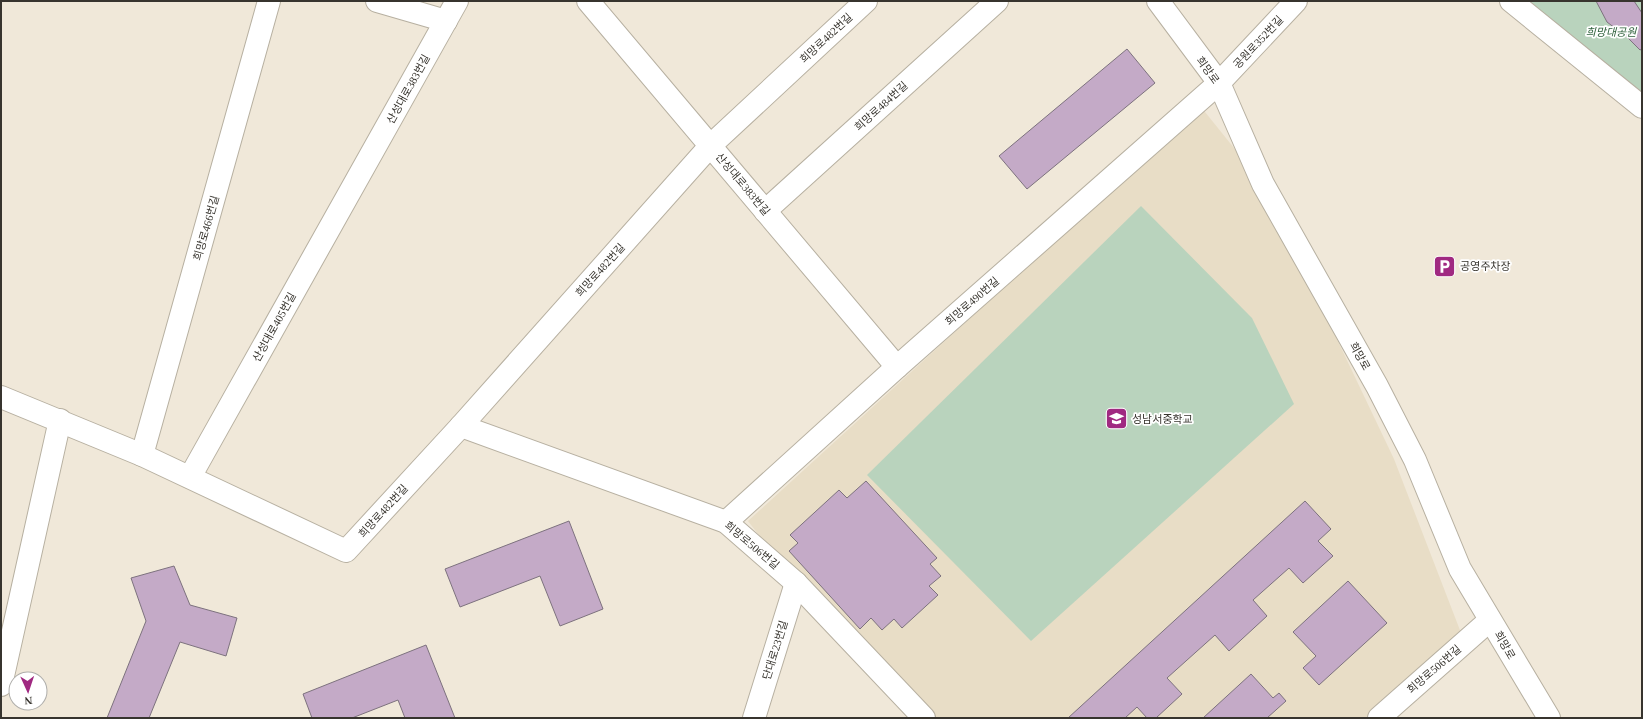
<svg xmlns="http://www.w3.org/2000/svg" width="1643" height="719" font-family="'Times New Roman','Noto Sans KR',serif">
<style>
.built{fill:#e8ddc6}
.green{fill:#b9d3bd}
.building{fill:#c4aac7;stroke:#7d727e}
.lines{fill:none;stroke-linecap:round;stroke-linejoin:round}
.minor-casing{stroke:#b7b0a1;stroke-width:24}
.major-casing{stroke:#b7b0a1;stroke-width:24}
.minor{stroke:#fff;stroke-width:22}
.major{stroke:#fff;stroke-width:22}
.labels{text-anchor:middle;stroke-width:3.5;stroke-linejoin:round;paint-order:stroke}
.park-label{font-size:11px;font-style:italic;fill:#2f613c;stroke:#fff}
.street-label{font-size:11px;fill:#37342e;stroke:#fff}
.poi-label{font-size:11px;fill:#37342e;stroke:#fff;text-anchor:start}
</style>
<rect width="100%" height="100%" fill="#f0e8d9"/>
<polygon class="built" points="1201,107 1263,184 1394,459 1463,638 1374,718 924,718 796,583 748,521"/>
<g class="green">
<polygon points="1525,1 1642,1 1642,97"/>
<polygon points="1141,206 1252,318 1294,404 1031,641 867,475"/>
</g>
<g class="building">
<polygon points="1596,1 1634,1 1642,13 1642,49 1640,50 1628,38 1607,22"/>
<polygon points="1127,49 1155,83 1027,189 999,156"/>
<polygon points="866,481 937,558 930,564 941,576 929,586 938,595 902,628 894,619 882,630 871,618 860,629 789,551 798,543 790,535 839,490 847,498"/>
<polygon points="1305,501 1331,529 1318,541 1333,556 1303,583 1289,568 1253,600 1267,616 1229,651 1215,635 1167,678 1182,694 1156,718 1147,718 1137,707 1125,718 1068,718"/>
<polygon points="569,521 603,609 560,626 540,576 460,607 445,569"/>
<polygon points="174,566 190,605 237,618 226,656 180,642 149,718 107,718 146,621 131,578"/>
<polygon points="1348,581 1387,623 1319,685 1303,668 1316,656 1293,632"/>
<polygon points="426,645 455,718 405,718 398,700 352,718 312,718 303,694"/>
<polygon points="1251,674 1273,698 1279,693 1286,701 1267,718 1203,718"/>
</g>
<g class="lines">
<defs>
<g id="minor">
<polyline points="377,1 446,21"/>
<polyline points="588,1 897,367"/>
<polyline points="1511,1 1642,107"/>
<polyline points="765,211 997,1"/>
<polyline points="1,397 142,455 346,551 461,426 711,145 866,1"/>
<polyline points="461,426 726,522 796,583 924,718"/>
<polyline points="142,455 269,1"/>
<polyline points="190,477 457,1"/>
<polyline points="726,522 897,367 1219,83 1296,1"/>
<polyline points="1,685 60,420"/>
<polyline points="754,718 796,583"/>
<polyline points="1379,718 1490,620"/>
</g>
<polyline id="major" points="1158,1 1219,83 1263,184 1377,386 1415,460 1460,569 1549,718"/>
</defs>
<use href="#minor" class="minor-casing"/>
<use href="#major" class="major-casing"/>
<use href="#minor" class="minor"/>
<use href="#major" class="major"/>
</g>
<defs>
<symbol id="parking-square" viewBox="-11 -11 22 22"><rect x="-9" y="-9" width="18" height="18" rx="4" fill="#a02981" stroke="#fff"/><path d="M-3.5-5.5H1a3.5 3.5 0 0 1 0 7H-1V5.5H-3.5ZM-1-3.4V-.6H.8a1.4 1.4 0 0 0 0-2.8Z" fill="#fff"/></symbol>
<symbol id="school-square" viewBox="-11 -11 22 22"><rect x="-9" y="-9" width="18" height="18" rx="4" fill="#a02981" stroke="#fff"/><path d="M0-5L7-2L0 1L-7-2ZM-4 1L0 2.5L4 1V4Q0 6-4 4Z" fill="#fff"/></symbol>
</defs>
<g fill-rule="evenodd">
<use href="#parking-square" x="1432" y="254" width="25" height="25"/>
<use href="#school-square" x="1104" y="406" width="25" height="25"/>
</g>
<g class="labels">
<g class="park-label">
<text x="1611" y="36">희망대공원</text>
</g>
<g class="street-label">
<text transform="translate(826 38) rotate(-43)" y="4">희망로482번길</text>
<text transform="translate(1258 42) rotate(-47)" y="4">공원로352번길</text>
<text transform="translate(1208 70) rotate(54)" y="4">희망로</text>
<text transform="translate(408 89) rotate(-61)" y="4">산성대로383번길</text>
<text transform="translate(881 106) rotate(-42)" y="4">희망로484번길</text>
<text transform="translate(743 184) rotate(50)" y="4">산성대로383번길</text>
<text transform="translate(206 228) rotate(-74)" y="4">희망로466번길</text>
<text transform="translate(600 270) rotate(-48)" y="4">희망로482번길</text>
<text transform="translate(972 301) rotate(-41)" y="4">희망로490번길</text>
<text transform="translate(274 327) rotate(-61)" y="4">산성대로405번길</text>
<text transform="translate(1360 356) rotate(61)" y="4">희망로</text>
<text transform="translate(383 511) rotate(-48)" y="4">희망로482번길</text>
<text transform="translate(752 545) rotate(40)" y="4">희망로506번길</text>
<text transform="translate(1505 645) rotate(60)" y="4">희망로</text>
<text transform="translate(775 650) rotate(-73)" y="4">단대로23번길</text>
<text transform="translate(1434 669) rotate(-41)" y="4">희망로506번길</text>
</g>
<g class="poi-label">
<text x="1460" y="270">공영주차장</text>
<text x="1132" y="423">성남서중학교</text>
</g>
</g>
<rect width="1643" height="719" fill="none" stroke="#37342e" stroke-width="4"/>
<g transform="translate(28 691) rotate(177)"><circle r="19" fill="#ffffff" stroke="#afaeab"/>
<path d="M0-3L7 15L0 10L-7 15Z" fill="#a02981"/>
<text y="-6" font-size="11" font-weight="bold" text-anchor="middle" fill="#37342e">N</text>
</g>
</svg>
